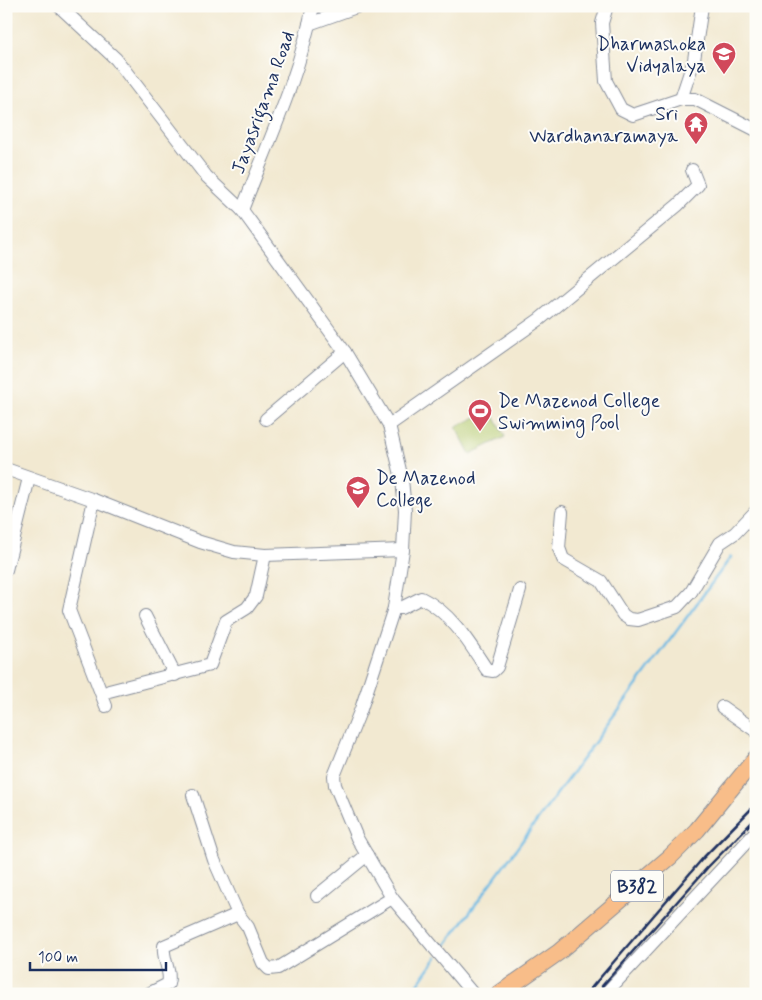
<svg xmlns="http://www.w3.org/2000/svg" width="762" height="1000" font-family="Mynerve,sans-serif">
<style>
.green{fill:#b3c96d;stroke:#677c66}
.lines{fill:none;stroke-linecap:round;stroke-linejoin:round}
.stream{stroke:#69b8e3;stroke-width:2.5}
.minor-casing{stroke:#868c98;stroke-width:14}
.major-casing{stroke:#868c98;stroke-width:18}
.minor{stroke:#fff;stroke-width:12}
.major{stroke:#f8bd89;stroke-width:16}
.rail{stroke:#1b2f5e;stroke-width:2.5}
.labels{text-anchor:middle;stroke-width:4;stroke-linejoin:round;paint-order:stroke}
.shield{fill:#fdfcf7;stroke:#5f6c8c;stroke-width:1}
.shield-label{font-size:18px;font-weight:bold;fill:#1b2f5e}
.poi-label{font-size:19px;fill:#1b2f5e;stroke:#fdfcf7;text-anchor:end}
.street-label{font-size:19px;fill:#1b2f5e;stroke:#fdfcf7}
</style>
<rect width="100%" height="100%" fill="#fdfcf7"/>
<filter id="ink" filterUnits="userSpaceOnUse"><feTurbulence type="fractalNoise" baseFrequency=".02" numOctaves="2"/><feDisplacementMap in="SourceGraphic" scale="10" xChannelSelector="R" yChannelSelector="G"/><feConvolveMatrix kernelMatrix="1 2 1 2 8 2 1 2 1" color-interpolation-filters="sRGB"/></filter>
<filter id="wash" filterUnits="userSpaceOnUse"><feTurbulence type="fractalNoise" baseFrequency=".0096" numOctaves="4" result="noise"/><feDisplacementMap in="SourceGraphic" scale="20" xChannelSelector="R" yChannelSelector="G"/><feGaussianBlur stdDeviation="1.12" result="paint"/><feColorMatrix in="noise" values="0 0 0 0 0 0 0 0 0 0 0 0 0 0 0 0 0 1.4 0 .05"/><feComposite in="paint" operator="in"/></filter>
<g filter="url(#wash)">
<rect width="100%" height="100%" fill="#f2e9d1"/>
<polygon class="green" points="491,410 505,437 470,454 456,427"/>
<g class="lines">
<g class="stream">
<polyline points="442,950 731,557"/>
<polyline points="411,994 437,957"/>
</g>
</g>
</g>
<g filter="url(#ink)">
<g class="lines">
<defs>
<g id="minor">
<polyline points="59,6 116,59 206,176 242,210 345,352 389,425 402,479 405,510 403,550 394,608 361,709 334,776 335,785 357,838 392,898 473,994"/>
<polyline points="607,6 602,23 606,81 621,109 633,115 681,99 695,99 756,130"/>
<polyline points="309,24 359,6"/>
<polyline points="681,99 694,60 702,6"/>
<path d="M242 210C268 143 299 77 313 6"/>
<polyline points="266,419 345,352"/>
<polyline points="389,425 540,319 678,205 698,185 692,170"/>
<polyline points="6,469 94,500 200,542 234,552 265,555 403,550"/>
<polyline points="94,500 69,610 106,706"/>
<polyline points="562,512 559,548 563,559 601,581 623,615 629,619 638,620 677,607 691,592 720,543 735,533 756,511"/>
<polyline points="6,570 29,478"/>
<path d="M394 608H401L421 598C451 612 470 644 487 670L493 671 497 667 520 590"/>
<polyline points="145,616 175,675"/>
<polyline points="109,691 210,665 226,621 247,608 256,596 265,555"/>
<polyline points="722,707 756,731"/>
<polyline points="193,795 214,860 238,914 248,927 263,963 269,969 278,968 392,898"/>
<polyline points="317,896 367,855"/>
<path d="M148 994 168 984C172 972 162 959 164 946L238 914"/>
<polyline points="605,994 756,832"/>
</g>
<polyline id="major" points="499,994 559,952 670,857 697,830 756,758"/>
</defs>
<use href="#minor" class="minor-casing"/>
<use href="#major" class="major-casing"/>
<use href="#minor" class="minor"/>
<use href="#major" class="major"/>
<g class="rail">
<polyline points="602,986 708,867 756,818"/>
<polyline points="586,994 704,857 756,804"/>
</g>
</g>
</g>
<defs>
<symbol id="school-pin" viewBox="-11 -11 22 30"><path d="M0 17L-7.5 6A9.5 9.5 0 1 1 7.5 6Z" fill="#d1495b" stroke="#fdfcf7"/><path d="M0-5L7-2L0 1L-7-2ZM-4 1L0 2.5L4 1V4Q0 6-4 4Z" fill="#fff"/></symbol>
<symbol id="temple-pin" viewBox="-11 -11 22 30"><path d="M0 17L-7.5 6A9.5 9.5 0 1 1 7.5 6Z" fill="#d1495b" stroke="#fdfcf7"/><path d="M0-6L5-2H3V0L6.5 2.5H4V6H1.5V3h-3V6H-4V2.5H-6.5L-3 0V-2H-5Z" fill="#fff"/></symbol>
<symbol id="stadium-pin" viewBox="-11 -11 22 30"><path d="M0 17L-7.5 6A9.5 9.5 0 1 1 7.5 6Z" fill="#d1495b" stroke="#fdfcf7"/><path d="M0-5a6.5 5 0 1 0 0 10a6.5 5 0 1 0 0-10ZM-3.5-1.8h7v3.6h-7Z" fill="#fff"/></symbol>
</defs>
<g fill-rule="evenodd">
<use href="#school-pin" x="710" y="40" width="28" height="38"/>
<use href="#temple-pin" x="682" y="110" width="28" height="38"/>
<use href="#stadium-pin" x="466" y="397" width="28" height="38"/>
<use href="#school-pin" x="344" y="474" width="28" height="38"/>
</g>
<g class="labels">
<rect class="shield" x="611" y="870.5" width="52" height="31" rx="4"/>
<g class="shield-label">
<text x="637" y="892">B382</text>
</g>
<g class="poi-label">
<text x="706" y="50">Dharmashoka<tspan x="706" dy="22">Vidyalaya</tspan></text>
<text x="678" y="120">Sri<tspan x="678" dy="22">Wardhanaramaya</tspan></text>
<text x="498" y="407" text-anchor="start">De Mazenod College<tspan x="498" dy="22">Swimming Pool</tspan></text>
<text x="376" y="484" text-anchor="start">De Mazenod<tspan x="376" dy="22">College</tspan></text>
</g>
<g class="street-label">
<text transform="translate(262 102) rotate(-70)" y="7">Jayasrigama Road</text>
</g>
</g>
<rect width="762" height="1000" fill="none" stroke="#fdfcf7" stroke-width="25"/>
<path d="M30 962v8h136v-8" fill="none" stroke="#1b2f5e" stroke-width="2.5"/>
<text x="38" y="962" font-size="15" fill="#1b2f5e" stroke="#fdfcf7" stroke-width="4" paint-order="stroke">100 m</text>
</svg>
